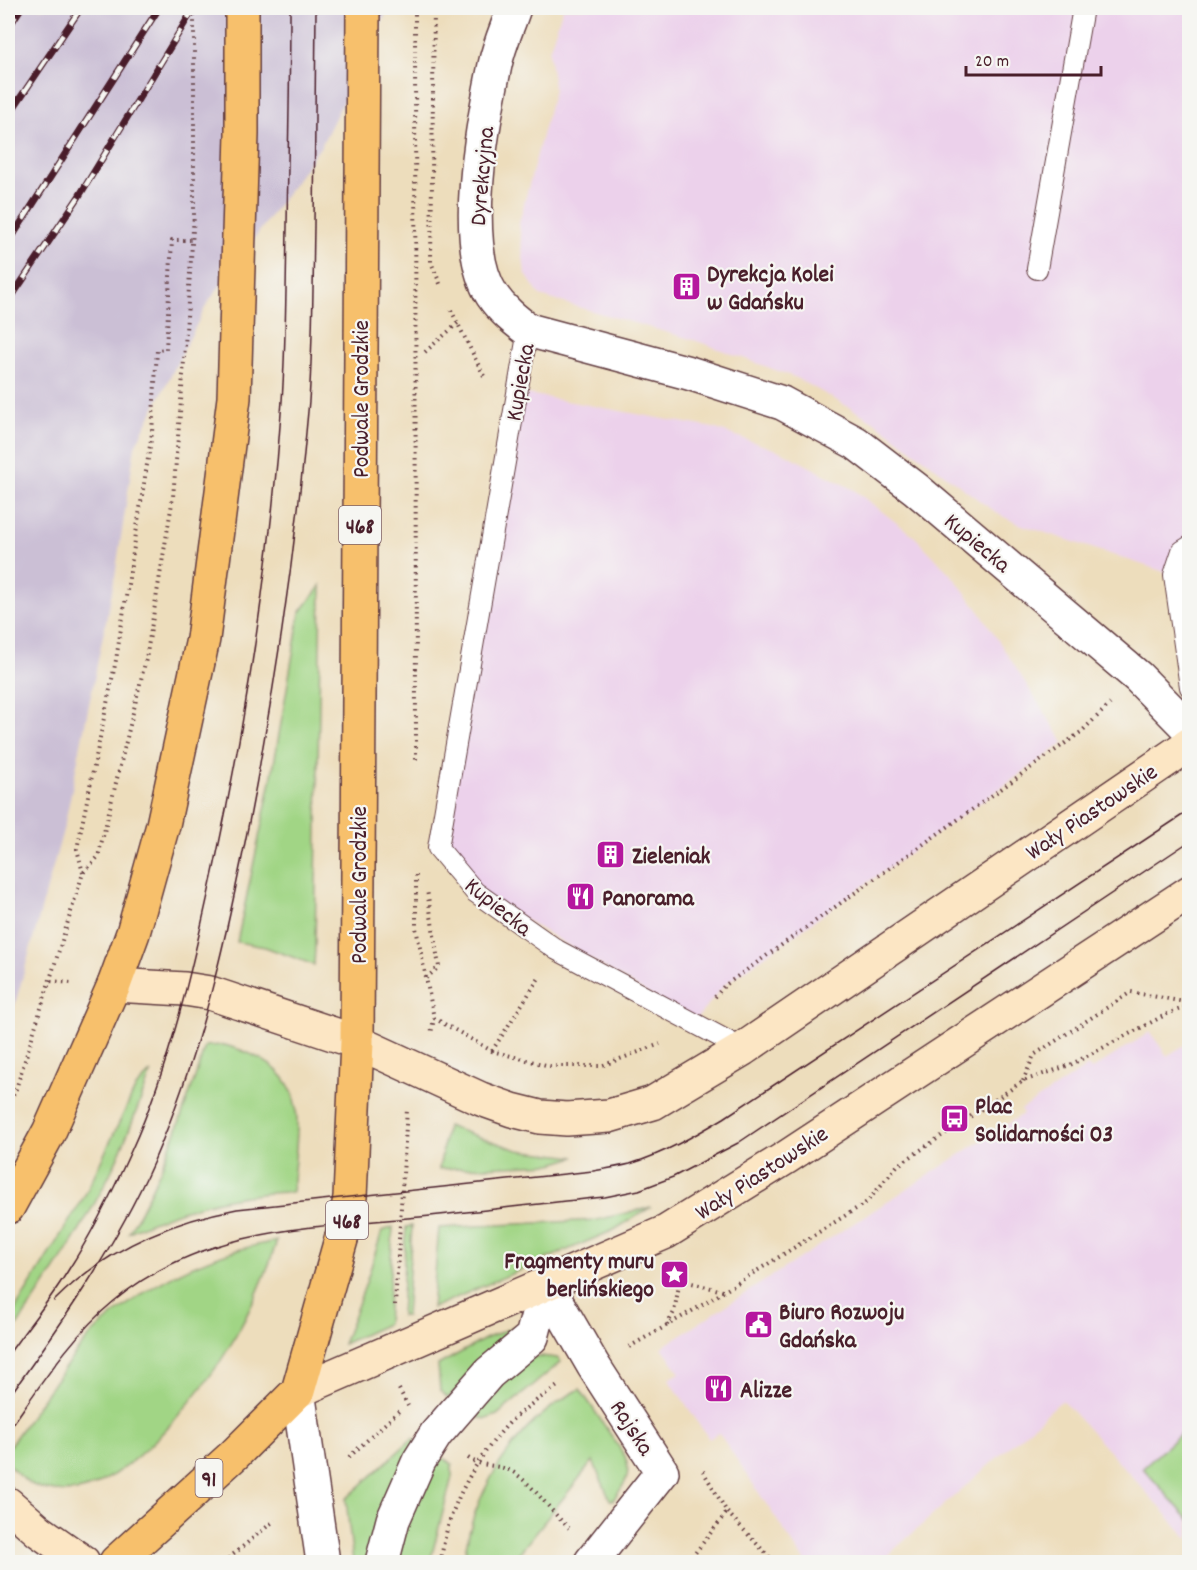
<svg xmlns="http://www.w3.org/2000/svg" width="1197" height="1570" font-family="Dekko,sans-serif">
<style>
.built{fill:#ecd1eb}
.industrial{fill:#cbbfd5}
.green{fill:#a1d585;stroke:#767a58;stroke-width:1.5}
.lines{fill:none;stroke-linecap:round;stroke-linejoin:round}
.service-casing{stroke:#623c41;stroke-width:22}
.minor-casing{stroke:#623c41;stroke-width:36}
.tertiary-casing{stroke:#623c41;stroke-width:36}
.secondary-casing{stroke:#623c41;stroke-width:36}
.primary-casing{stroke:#623c41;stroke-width:36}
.path{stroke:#623c41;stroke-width:4;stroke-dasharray:1.5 4.5;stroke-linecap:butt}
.service{stroke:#fff;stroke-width:20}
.minor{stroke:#fff;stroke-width:33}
.tertiary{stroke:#fff;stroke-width:33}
.secondary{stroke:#fce6c4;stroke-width:33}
.primary{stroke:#f7c06c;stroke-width:33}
.tram{stroke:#4a1f2b;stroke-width:1.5}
.rail-casing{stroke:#4a1f2b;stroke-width:7}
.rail{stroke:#f6f6f2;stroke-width:4.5;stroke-dasharray:14;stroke-linecap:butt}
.labels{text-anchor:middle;stroke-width:4.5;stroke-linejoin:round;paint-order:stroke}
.shield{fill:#f6f6f2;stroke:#7e6067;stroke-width:1.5}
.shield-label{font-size:22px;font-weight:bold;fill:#4a1f2b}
.street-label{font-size:24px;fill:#4a1f2b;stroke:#f6f6f2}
.poi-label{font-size:24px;font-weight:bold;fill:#4a1f2b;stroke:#f6f6f2;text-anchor:start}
</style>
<rect width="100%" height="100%" fill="#f6f6f2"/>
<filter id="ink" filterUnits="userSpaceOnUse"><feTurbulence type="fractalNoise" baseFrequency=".0167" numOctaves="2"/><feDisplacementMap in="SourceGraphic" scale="12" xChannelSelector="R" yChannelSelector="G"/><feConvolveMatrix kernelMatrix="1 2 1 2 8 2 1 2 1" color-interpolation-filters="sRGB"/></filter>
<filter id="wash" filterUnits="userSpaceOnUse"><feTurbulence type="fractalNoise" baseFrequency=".008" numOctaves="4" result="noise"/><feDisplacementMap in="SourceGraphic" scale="24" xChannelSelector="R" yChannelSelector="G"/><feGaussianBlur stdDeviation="1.35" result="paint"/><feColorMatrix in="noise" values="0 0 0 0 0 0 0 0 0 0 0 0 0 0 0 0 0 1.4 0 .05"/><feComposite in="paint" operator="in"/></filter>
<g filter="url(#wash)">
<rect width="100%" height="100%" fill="#edddbc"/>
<g class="built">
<polygon points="563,8 1189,8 1189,580 1019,524 1004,517 984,504 875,422 797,378 697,341 540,296 525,273 519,223 554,90 549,51"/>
<polygon points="522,393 713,428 782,452 854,490 915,537 954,578 982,615 1064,743 724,985 694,1022 477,890 439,848"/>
<polygon points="1150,1032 1167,1056 1189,1042 1189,1539 1062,1400 880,1562 805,1562 719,1433 709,1439 669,1379 680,1373 662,1347 1023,1114 1021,1110 1088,1066 1091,1070"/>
</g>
<polygon class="industrial" points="8,8 389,8 321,146 207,304 135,446 115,576 65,823 16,1001 8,1025"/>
<g class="green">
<polygon points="321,585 315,947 314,965 265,947 237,942 271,781 300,613"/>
<path d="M225 1045C314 1070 298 1116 292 1192 234 1193 181 1208 129 1232 163 1173 185 1110 205 1046Z"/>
<path d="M151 1072C139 1105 127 1138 112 1170 83 1230 45 1285 8 1339V1321L84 1197 136 1087Z"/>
<polygon points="447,1126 518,1150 575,1157 552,1164 439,1169"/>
<polygon points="651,1207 614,1230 432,1308 439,1228 597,1220"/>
<polygon points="412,1226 406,1316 401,1316 406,1227"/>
<polygon points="393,1227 387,1324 343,1344 366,1283 382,1231"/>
<path d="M277 1241C266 1276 251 1309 233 1341 205 1389 143 1465 91 1487 75 1494 50 1493 33 1485 24 1481 16 1472 9 1465L8 1448C33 1414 56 1377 83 1344 93 1331 107 1320 120 1310 166 1274 219 1251 277 1241Z"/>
<polygon points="520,1324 523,1328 448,1398 440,1391 438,1365 485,1339"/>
<polygon points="540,1356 557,1358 561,1362 497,1415 487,1419 467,1416 481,1399 533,1357"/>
<path d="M580 1389 625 1456C632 1477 625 1483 613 1500H610L593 1461 512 1562H464C471 1492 517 1422 580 1389Z"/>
<polygon points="1189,1426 1189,1520 1143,1468"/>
<polygon points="413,1438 419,1442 369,1562 353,1562 346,1499"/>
<polygon points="439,1455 452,1464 452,1477 430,1562 398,1562 405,1528"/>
</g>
</g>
<g filter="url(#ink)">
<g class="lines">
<defs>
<g id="service">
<polyline points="1037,269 1083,8"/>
<polyline points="528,330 438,848 475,892 557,950 743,1049"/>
<polyline points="1190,546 1182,551 1174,575 1190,687"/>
</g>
<g id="minor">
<path d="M514 8C508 26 499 45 495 65 483 123 459 244 492 295 502 310 515 320 528 330L689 373 782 403 856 443 916 489 1138 677 1190 730"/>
<polyline points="546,1284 593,1365 662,1472 591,1562"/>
</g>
<g id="tertiary">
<polyline points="298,1391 323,1562"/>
<polyline points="382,1562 393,1520 419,1461 436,1434 489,1373 532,1337 546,1284"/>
</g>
<g id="secondary">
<polyline points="114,985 185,989 210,993 357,1042 481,1099 512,1110 540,1117 567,1119 609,1116 653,1103 743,1049 1190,744"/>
<polyline points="298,1391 666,1232 787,1157 1190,892"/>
<polyline points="8,1504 39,1531 83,1562"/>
</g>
<g id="primary">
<polyline points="8,1207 49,1132 114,985 133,933 163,825 203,639 234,398 242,134 242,8"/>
<polyline points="116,1562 234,1455 298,1391 346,1222 350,1197 357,1042 363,8"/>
</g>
</defs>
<use href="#service" class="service-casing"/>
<use href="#minor" class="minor-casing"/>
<use href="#tertiary" class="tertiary-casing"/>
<use href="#secondary" class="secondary-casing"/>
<use href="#primary" class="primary-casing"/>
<g class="path">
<polyline points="415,8 416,763"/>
<polyline points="434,8 431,262 441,286"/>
<polyline points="451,310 485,378"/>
<polyline points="425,352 458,323"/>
<polyline points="83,873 77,849 116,660 152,433 157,350 166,349 172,240 192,240"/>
<polyline points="416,875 416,928 434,1018 431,1034"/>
<polyline points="426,978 439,967 427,890"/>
<polyline points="51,981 71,983"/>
<polyline points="715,997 724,986 1081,732 1110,704"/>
<polyline points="434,1018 492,1051 550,1066 601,1066 660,1044"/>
<polyline points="492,1051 539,978"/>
<polyline points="1023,1081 1034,1055 1131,992 1190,1003"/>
<polyline points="8,1106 16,1089 83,873 98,857 146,659 173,497 182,389 194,215 194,8"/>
<polyline points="395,1305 407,1109"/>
<polyline points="667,1325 674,1312 680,1280 723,1291"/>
<polyline points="629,1347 699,1307 867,1202 897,1166 1023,1081 1070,1065 1169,1013 1190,1006"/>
<polyline points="399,1389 408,1406"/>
<polyline points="349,1457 401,1409"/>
<path d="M468 1458C484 1469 498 1462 516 1474 536 1488 550 1511 569 1528"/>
<polyline points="703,1471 727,1512 774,1562"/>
<polyline points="224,1562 275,1520"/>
<path d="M441 1562C446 1509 475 1459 511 1421 525 1407 544 1396 559 1385"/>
<polyline points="688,1562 727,1512"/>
</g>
<use href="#service" class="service"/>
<use href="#minor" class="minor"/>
<use href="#tertiary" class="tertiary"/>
<use href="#secondary" class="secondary"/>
<use href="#primary" class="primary"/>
<g class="tram">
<path d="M54 1301C104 1251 168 1222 237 1209L593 1171C605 1169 618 1167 630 1164 663 1154 694 1136 724 1118L1190 810"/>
<path d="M8 1355C28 1326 51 1299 69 1269 93 1232 113 1191 131 1151 172 1061 193 964 214 868 247 714 271 558 282 401 286 343 286 284 287 226 288 153 290 80 290 8"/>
<path d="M8 1398C62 1323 115 1248 153 1163 202 1051 228 931 251 812 277 676 297 540 309 401 313 343 313 284 314 226 315 153 315 80 316 8"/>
<path d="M8 1431C40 1386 71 1336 114 1301 201 1228 313 1227 420 1217 481 1211 543 1203 605 1197L639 1190 673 1177 738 1143 1190 841"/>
</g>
<defs>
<g id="rail">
<polyline points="8,28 21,8"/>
<polyline points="8,116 81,8"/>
<polyline points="8,243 159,8"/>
<polyline points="8,302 78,198 194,8"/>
</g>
</defs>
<use href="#rail" class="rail-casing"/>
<use href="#rail" class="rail"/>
</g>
</g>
<defs>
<symbol id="building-square" viewBox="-11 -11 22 22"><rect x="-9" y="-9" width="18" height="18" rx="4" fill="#b5179e" stroke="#f6f6f2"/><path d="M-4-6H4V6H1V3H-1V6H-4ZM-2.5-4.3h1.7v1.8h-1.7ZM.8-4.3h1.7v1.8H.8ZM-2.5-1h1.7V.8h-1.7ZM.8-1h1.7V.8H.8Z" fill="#fff"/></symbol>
<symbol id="restaurant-square" viewBox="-11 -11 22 22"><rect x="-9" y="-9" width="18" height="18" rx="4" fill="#b5179e" stroke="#f6f6f2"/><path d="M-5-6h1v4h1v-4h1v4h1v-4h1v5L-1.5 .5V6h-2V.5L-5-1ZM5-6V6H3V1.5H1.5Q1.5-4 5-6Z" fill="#fff"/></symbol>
<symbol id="bus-square" viewBox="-11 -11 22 22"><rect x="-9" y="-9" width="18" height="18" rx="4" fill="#b5179e" stroke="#f6f6f2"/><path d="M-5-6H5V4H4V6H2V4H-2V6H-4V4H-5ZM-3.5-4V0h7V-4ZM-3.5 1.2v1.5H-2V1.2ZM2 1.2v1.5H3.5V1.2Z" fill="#fff"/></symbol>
<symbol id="sight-square" viewBox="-11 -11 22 22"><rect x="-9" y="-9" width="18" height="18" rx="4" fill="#b5179e" stroke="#f6f6f2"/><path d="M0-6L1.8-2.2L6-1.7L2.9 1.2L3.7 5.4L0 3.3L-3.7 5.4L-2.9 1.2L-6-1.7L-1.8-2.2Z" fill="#fff"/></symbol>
<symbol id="civic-square" viewBox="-11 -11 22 22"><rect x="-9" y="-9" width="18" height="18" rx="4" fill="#b5179e" stroke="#f6f6f2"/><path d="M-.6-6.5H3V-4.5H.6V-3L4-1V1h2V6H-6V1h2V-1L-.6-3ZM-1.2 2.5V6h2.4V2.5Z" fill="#fff"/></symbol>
</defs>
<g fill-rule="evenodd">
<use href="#building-square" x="670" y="270" width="33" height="33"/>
<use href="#building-square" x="594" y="838" width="33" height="33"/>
<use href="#restaurant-square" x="564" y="880" width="33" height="33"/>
<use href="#bus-square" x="938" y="1102" width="33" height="33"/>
<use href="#sight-square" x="658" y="1258" width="33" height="33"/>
<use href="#civic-square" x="742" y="1308" width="33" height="33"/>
<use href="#restaurant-square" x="702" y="1372" width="33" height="33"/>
</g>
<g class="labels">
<g class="shield">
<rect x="339" y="506" width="42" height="38" rx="4.5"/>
<rect x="326" y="1201" width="42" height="38" rx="4.5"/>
<rect x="195.5" y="1459" width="27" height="38" rx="4.5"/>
</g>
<g class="shield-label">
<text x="360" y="533">468</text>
<text x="347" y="1228">468</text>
<text x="209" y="1486">91</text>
</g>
<g class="street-label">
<text transform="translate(481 176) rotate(-85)" y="8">Dyrekcyjna</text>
<text transform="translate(519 382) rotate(-80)" y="8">Kupiecka</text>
<text transform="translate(360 399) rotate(-90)" y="8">Podwale Grodzkie</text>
<text transform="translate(978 542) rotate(40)" y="8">Kupiecka</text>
<text transform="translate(1091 811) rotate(-34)" y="8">Wały Piastowskie</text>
<text transform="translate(358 885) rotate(-90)" y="8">Podwale Grodzkie</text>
<text transform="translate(499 906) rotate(39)" y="8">Kupiecka</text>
<text transform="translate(761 1172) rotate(-33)" y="8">Wały Piastowskie</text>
<text transform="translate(633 1427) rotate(57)" y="8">Rajska</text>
</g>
<g class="poi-label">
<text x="707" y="281">Dyrekcja Kolei<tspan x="707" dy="28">w Gdańsku</tspan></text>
<text x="632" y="863">Zieleniak</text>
<text x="602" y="905">Panorama</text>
<text x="975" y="1113">Plac<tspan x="975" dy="28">Solidarności 03</tspan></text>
<text x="654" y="1268" text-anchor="end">Fragmenty muru<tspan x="654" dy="28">berlińskiego</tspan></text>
<text x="779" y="1319">Biuro Rozwoju<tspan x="779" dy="28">Gdańska</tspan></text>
<text x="740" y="1397">Alizze</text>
</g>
</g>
<rect width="1197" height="1570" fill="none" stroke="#f6f6f2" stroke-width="30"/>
<path d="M966 66v9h135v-9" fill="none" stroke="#4a1f2b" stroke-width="3"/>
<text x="975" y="66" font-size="18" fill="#4a1f2b" stroke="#f6f6f2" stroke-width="4.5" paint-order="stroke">20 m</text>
</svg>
